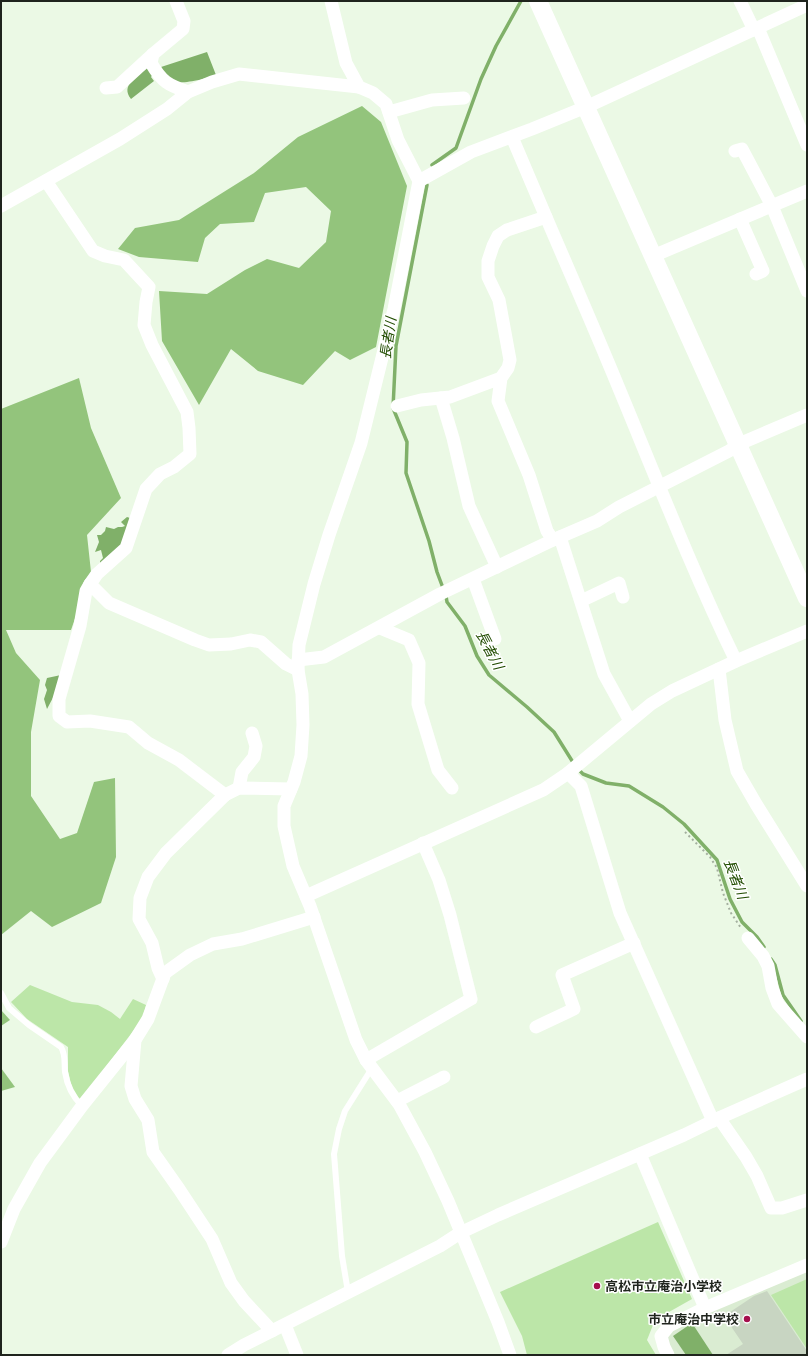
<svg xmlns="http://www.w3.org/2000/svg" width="808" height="1356" font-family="'Exo 2','Noto Sans JP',sans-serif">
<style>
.built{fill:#daecd2}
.green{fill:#bce6a8}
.forest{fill:#93c47c}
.water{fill:#80b069}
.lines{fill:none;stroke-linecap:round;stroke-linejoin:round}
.stream{stroke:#80b069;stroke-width:3.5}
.building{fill:#c8d5c2}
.path{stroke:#a4af9f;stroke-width:2;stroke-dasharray:2 3;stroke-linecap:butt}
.lane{stroke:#fff;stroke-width:6}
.street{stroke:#fff;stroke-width:13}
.secondary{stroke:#fff;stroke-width:18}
.poi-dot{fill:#a5104d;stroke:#fff;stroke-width:1.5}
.labels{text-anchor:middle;stroke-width:3;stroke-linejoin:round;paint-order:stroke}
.poi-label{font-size:13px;font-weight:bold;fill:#1f241d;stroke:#fff;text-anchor:start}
.water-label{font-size:14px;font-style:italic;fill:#214d00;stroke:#fff}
</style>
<rect width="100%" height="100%" fill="#ebf9e5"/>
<polygon class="built" points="807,1270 807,1355 674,1355 666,1343 671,1327"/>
<g class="green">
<polygon points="30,985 72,1002 98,1005 111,1012 120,1019 133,999 146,1005 143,1018 80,1101 73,1092 68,1071 68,1047 27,1019 11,1002"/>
<polygon points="658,1222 692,1299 669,1312 653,1325 647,1340 656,1355 527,1355 522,1336 500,1292"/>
<polygon points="807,1279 807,1349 771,1295"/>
</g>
<g class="forest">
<polygon points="362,106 381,122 407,186 376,347 350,360 335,351 303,385 258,371 231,349 199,405 162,341 159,291 207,294 245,270 267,259 299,268 326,242 331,211 306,187 265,193 254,222 220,224 205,238 198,262 139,257 118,249 135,228 179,220 254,173 298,137"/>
<polygon points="79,378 91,428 121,498 87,535 91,572 71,630 6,630 16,653 40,680 31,732 31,796 60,839 77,833 94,782 115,778 116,857 101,903 52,927 31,911 1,935 1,409"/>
<polygon points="1,1010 10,1020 1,1026"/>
<polygon points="1,1068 15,1087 1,1091"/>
</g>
<g class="water">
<path d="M207 52 216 75C209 78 184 84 177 82 170 81 163 73 161 67Z"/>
<path d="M147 68 153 74 151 77 154 81 131 99C120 85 137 77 147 68Z"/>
<polygon points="127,517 130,518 122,546 100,565 100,561 103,558 101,550 95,552 99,542 97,535 101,535 105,531 106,527 114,529 118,527 122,527 125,526 121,522"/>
<polygon points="61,675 57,690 47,709 44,699 47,690 45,685 47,678"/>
<polygon points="692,1323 713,1355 686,1355 673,1336"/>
</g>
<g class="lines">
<g class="stream">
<polyline points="432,165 456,148 481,79 496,46 521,1"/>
<polyline points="427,185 396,346 393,408 407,442 406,473 429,541 437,572 446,596 447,602 465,626 477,656 489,675 527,707 554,732 574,764"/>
<polyline points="578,769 583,774 606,783 629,786 663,807 684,824 717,860 730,899 742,922 757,937 764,947"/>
<polyline points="771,959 775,965 783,995 801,1021"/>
</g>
</g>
<polygon class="building" points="767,1291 807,1351 807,1355 726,1355 743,1344 724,1316 754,1296"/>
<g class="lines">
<polyline class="path" points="685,832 710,857 717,868 723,893 731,913 741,928"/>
<g class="lane">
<path d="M1 993 9 1008 29 1025 61 1047C66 1055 64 1063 65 1072 67 1085 73 1097 82 1106"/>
<polyline points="348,1292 342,1256 334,1154 339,1129 345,1111 372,1068"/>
</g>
<g class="street">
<path d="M176 1 184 21 183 29 153 54 151 63C162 82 168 85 188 92"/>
<polyline points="331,1 346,63 359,87 373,93 386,104 398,140 419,181 394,309 361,443 329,535 314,584 299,645 298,670 302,694 303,725 301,756 294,782 284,806 284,826 293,866 310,906 356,1040 366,1060 399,1104 425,1152 448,1201 498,1322 510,1355"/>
<polyline points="740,1 754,30"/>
<polyline points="758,28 807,145"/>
<polyline points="106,88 117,87 153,54"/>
<polyline points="389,112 432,100 464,98"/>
<polyline points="512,137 546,217 507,230 498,236 493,246 488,261 488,277 499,300 510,360 508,368 501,378 498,401 529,475 547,531 553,540"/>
<polyline points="735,151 742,149 772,206 807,291"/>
<polyline points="46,181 93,251 105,256 124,260 149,287 146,302 144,325 152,345 187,412 189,428 190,454 174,467 160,474 146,489 126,548 97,574 90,584 109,603 195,640 209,645 231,644 250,640 261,642 286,664 298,670"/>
<polyline points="419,181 471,152 532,129 586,107 807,5"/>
<polyline points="1,206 120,139 167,109 188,92 212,82 239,74 359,87"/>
<path d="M546 217C567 266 588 314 608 362 650 462 689 564 736 661"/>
<polyline points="740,219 763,271 756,274"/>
<polyline points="653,256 807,191"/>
<polyline points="441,398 453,438 469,506 497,567"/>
<polyline points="397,406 421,400 450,397 501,378"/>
<polyline points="560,537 604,674 630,721"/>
<polyline points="473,579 495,639"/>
<polyline points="90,584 86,591 80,626 59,699 59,716 67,722 90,721 129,727 148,743 179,760 225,795"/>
<polyline points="581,601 619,583 623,597"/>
<polyline points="380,628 409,640 419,663 418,704 438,770 452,788"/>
<polyline points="298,660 324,657 440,594 553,540 597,521 619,507 729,451 739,444 807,415"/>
<polyline points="719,669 725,720 737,771 756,804 807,886"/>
<polyline points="568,773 581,786 620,913 713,1121"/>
<polyline points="239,788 242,772 254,757 256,746 252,733"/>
<polyline points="306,896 543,790 568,773 651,704 672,691 736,661 807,631"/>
<polyline points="748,938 763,956 768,966 772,988 778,1004 807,1037"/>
<polyline points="163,979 158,968 152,943 139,919 140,898 148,877 166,853 225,795 239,788 291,789"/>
<polyline points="536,1027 574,1009 562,975 634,943"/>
<polyline points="366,1060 471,999 450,915 439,880 423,843"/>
<polyline points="397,1101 444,1077"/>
<polyline points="719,1118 746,1157 757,1176 771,1208 782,1208 807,1200"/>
<polyline points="640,1154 705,1308"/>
<polyline points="1,1242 14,1209 40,1163 82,1106 135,1040"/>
<polyline points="285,1325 297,1355"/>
<polyline points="272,1331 244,1301 231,1283 212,1239 179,1189 153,1152 148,1120 135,1099 131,1086 135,1040 148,1019 165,973 190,955 213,944 242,939 314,917"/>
<polyline points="228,1355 244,1345 440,1246 460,1233 498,1215 684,1135 719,1118 807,1079"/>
<polyline points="668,1355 664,1347 661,1336 669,1326 705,1308 807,1265"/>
</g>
<polyline class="secondary" points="538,1 807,598"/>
</g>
<g class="poi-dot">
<circle cx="597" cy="1286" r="4"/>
<circle cx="747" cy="1319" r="4"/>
</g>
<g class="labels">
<g class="poi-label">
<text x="605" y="1291">高松市立庵治小学校</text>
<text x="739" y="1324" text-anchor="end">市立庵治中学校</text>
</g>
<g class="water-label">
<text transform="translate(388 338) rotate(-82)" y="5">長者川</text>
<text transform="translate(490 650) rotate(62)" y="5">長者川</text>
<text transform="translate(736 879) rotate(69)" y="5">長者川</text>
</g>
</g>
<rect width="808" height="1356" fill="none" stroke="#1f241d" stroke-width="4"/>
</svg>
